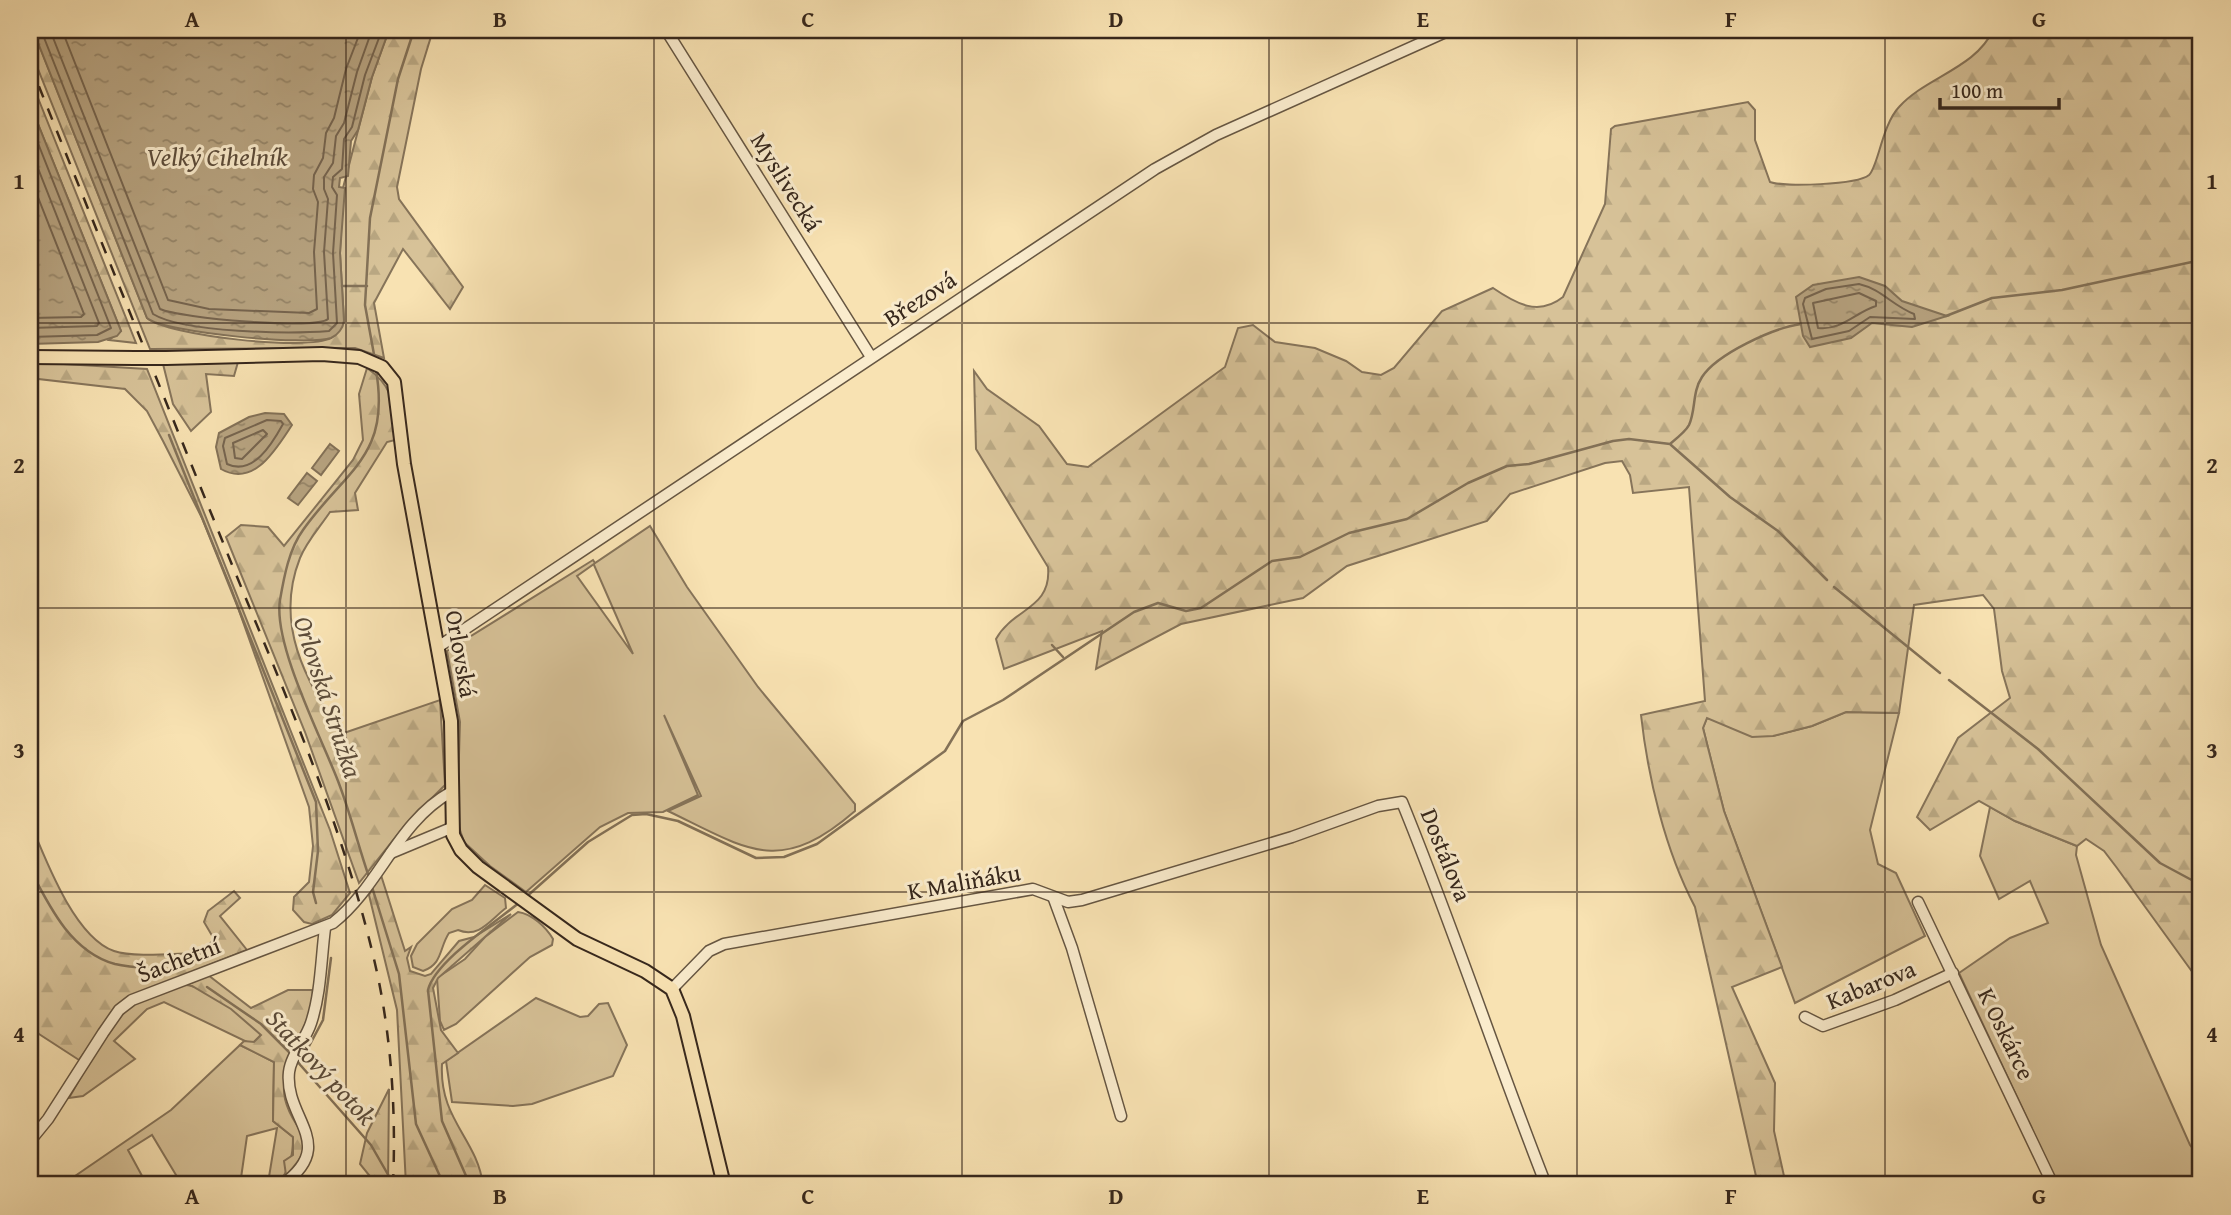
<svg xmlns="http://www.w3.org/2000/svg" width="2231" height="1215" font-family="'Gentium Book Plus',serif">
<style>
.grass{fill:#d7c298;stroke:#86745a;stroke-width:2;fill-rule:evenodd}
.forest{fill:url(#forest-firs);stroke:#86745a;stroke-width:2}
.water{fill:url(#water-ripples);stroke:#837157;stroke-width:2}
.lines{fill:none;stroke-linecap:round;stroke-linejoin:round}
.shore{stroke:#76644e;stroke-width:2}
.stream{stroke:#837157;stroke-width:2.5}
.minor-casing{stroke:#665642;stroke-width:13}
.major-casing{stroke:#36271c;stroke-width:16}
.minor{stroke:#faeccd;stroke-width:10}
.major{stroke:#f8e2b2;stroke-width:12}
.rail{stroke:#36271c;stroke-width:2.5;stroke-dasharray:12 12;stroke-linecap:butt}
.major-bridge-casing{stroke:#36271c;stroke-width:16;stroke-linecap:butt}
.major-bridge{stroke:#f8e2b2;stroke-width:12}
.grid{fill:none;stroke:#36271c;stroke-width:2;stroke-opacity:0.55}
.labels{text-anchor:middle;stroke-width:6;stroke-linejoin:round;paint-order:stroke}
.street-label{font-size:24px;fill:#36271c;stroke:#faeccd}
.water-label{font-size:26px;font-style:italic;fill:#5c4c3a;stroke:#faeccd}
.neatline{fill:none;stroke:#36271c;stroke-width:2.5}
.grid-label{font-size:23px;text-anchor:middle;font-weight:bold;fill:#36271c}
</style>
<defs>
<pattern id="forest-firs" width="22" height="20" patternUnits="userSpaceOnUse" patternTransform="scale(1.75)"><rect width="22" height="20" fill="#d7c298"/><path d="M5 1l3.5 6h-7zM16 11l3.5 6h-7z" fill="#b9a782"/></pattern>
<pattern id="water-ripples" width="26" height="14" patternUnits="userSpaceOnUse" patternTransform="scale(1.75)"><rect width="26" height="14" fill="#b6a27f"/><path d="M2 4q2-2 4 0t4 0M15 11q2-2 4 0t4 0" fill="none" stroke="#958467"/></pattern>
</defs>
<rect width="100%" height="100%" fill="#f8e2b2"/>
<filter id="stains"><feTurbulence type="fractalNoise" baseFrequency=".00286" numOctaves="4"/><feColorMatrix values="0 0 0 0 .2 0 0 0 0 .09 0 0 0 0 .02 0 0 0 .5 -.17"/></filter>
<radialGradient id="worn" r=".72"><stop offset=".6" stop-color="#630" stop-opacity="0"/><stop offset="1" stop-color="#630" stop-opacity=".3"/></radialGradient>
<g class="grass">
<path d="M650 526 687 587 758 687 855 804V811C779 877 747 849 668 811L701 796 664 715 698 795 663 812 628 813 600 827 526 892 490 866 464 842 457 821 460 722 447 651 593 560 595 563ZM594 564V565L633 654 577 576Z"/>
<polygon points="1846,712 1899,713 1870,830 1878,864 1896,873 1925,936 1795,1003 1724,811 1703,728 1707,718 1773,736 1812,726"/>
<polygon points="1990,807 2015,821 2077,846 2076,855 2101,945 2190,1145 2201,1159 2201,1185 2058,1185 1959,973 2010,938 2048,923 2030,881 1999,899 1980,856"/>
<path d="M485 885 505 898 506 908C491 919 479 939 458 930L449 933C439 948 443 964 423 971L413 967 411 956 417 944 452 909 472 900Z"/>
<path d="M518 912C532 914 546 927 553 939L552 945 530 957 456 1024 444 1030 440 1021 437 978 465 959 485 937Z"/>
<path d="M183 985C202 983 250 1020 261 1035L254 1042H247L164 1002 147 1009 114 1041 135 1059 83 1096 69 1098C85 1071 110 1019 136 1003 150 994 168 991 183 985Z"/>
<polygon points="536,998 580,1017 588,1016 599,1004 608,1003 627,1045 613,1076 532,1104 513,1106 452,1102 446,1061"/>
<path d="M240 1045 274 1062 273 1121 293 1137C293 1157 290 1171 276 1185L268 1183 277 1128 247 1136 241 1178 246 1179 245 1185H182L152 1135 128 1150 147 1185H62L171 1110Z"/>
</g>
<g class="forest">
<path d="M30 30H33L147 318C168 336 308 351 331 338 338 334 341 328 344 321L340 253 343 188 372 77 389 30H433L421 69 397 187 399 199 463 287 450 309 403 249 374 303 384 358 355 348 150 349 30 49Z"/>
<path d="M1993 30H2201V984L2117 868 2104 851 2086 839 2077 846 2015 821 1979 801 1930 830 1917 817 1958 738 2010 698 2002 671 1994 609 1983 595 1914 605 1899 713 1846 712 1812 726 1773 736 1752 737 1707 718 1703 728 1724 811 1782 967 1732 987 1775 1083 1774 1131 1786 1185H1758L1695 907C1665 850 1648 778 1641 715L1705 701 1689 487 1633 493 1630 475 1622 461 1605 463 1510 494 1487 521 1347 566 1303 598 1181 624 1096 669 1102 631 1004 669 996 639C1013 608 1052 609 1048 567L976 449 974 371 987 389 1039 426 1067 464 1088 467 1225 367 1238 328 1253 325 1275 342 1315 348 1346 361 1362 372 1381 375 1394 368 1442 311 1493 288C1515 303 1538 317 1563 297L1605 204 1611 129 1615 126 1748 102 1755 110V140L1770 182C1784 187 1857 185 1869 175 1878 167 1882 125 1899 107 1926 77 1976 68 1993 30Z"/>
<polygon points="30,78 136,343 109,340 121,331 30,104"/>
<polygon points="30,362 147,369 330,830 350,893 332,915 312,924 304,922 293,910 294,897 309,882 313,846 309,807 231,588 202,518 163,441 147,411 125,389 30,378"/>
<polygon points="238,362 234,376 206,374 211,412 191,431 173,404 163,364"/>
<path d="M367 368C397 389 392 406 395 440L387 442 355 493 358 510 330 512C320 527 307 541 300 558 274 624 305 679 341 734L440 700 445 785 406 824 359 883 305 732 226 537 241 525 268 527 284 546 353 460 363 440 359 394Z"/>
<path d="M30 822C45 858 74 937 114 951 134 958 178 953 201 953L214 939 204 922 208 911 234 891 240 898 220 916 247 950 129 997 116 1008 79 1060 39 1034 30 1022 33 1008 30 1003Z"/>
<path d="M380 872 405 951 411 947 407 958 410 971 425 976 431 974 459 941 474 937 511 914 438 978 433 988 441 1030 458 1053 442 1064C439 1120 477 1138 483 1185H406L397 1010 369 895Z"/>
<path d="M208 975 251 1008 288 990H313C312 1002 311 1016 307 1027 299 1050 279 1072 285 1099 293 1134 324 1137 286 1175L284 1161 293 1155V1137L273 1121 274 1062 240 1045 244 1041 254 1042 261 1035 231 1009 189 984Z"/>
<polygon points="389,1089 388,1185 374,1185 373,1180 360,1164 367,1133"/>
</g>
<g class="water">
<path d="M33 30H389L372 77 358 130 351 141 348 176 340 178 339 187 345 188 340 253 344 321C343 328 338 335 331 338 309 346 165 333 147 318Z"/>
<polygon points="30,104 121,331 117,336 98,342 30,344"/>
<polygon points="1859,277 1885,286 1902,301 1947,316 1912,327 1872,323 1851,338 1810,347 1803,336 1796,297 1813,285"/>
<path d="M265 413 284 414 292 425C276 449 254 488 221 469L216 447 219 433 249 417Z"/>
<polygon points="330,444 339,451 321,475 312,468"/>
<polygon points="307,473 317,481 298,505 288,498"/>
</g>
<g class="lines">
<g class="shore">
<path d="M41 30 153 314C184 333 291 334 329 331L337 323 333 253 337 195 332 187 333 177 342 169 344 139 352 127 365 75 382 30"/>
<path d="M50 30 160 309C180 318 315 330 328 319L324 252 328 199 324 189V177L333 163 336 136 344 123 357 72 372 30"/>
<polyline points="62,30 168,300 209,309 309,313 317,309 314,252 318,202 313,189 314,175 323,158 326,133 334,118 346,69 361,30"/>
<polyline points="30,123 111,328 97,335 30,337"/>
<polyline points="30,148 99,323 97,326 30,328"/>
<polyline points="30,177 84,314 81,317 30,318"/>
<path d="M1859 284C1881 289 1893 306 1914 314L1915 319 1870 317 1849 331 1812 339 1803 304 1805 298 1826 289Z"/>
<path d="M1859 293 1876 301V306C1856 312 1841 331 1818 328L1813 303Z"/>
<path d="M267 420 281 421 283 424C272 444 253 476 227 464L223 446 225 438Z"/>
<polygon points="263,430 267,434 242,459 235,458 233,443"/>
</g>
<g class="stream">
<polyline points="342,286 367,286"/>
<polyline points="1946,316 1992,298 2062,290 2201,260"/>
<polyline points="375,360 365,305 370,218 398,79 414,30"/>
<polyline points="169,435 316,802 318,851 313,892 316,903"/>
<polyline points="1671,445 1730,497 1778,531 1827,580"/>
<polyline points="1834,587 1940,673"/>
<polyline points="1052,645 1063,657"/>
<polyline points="1949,680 2038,749 2160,863 2201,885"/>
<path d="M30 869C49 906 71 952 115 964 132 968 152 968 170 970"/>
<path d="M369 877C358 845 350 812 338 781 321 737 273 644 280 600 284 577 289 549 303 530 346 469 391 457 376 370"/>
<polyline points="372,887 399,974 416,1124 444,1185"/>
<path d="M525 898 588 842 632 815 646 814 678 821 756 858 784 857 817 844 945 751 963 721 1003 700 1134 612 1158 603 1186 611 1201 608 1272 561 1300 557 1349 533 1407 519 1468 483 1507 466 1529 464 1613 441 1629 439 1670 444C1676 439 1686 431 1689 425 1696 410 1692 392 1702 377 1717 354 1773 328 1801 324"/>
<polyline points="207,987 261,1024 291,1054"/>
<polyline points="295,1059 371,1145 394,1185"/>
<polyline points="300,1063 323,1020 331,958"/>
<path d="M470 1185 442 1121 428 990C435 961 496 922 520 902"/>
</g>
<defs>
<g id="minor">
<polyline points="666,30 871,357"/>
<polyline points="438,647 1155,169 1216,135 1450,30"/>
<polyline points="391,853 451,828"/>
<polyline points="1054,899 1072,948 1121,1116"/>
<polyline points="1918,902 2053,1185"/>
<path d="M672 989 709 951 724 944 1033 889 1068 902 1082 900 1292 837 1378 806 1402 802C1454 929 1496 1058 1546 1185"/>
<polyline points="1805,1017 1823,1026 1895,1000 1953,973"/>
<path d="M30 1141 48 1119 103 1033 119 1010 132 1000 333 923C380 886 397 822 451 792"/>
<path d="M282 1185C339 1144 284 1119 289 1072 291 1055 306 1039 311 1023 321 993 321 959 325 928"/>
</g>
<g id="major">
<polyline points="30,357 135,358"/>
<polyline points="166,358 322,354 359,357 382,367 394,382 404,464 451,721 453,835 461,850 478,867 577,939 645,971 672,989 683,1016 724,1185"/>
</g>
</defs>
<use href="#minor" class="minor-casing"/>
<use href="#major" class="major-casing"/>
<use href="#minor" class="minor"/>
<use href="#major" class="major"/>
<path class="rail" d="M30 64C94 224 159 385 224 545 281 686 346 828 378 977 392 1045 396 1116 393 1185"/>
<defs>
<polyline id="major-bridge" points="135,358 166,358"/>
</defs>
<use href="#major-bridge" class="major-bridge-casing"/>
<use href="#major-bridge" class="major-bridge"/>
</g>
<path class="grid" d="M346 30V1185M654 30V1185M962 30V1185M1269 30V1185M1577 30V1185M1885 30V1185M30 323H2201M30 608H2201M30 892H2201"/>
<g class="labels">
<g class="street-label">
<text transform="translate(786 182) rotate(58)" y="8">Myslivecká</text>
<text transform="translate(920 299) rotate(-33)" y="8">Březová</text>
<text transform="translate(461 654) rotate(80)" y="8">Orlovská</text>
<text transform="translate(1446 855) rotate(68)" y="8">Dostálova</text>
<text transform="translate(964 882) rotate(-10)" y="8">K Maliňáku</text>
<text transform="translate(179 960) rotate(-21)" y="8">Šachetní</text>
<text transform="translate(1871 985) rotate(-22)" y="8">Kabarova</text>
<text transform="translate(2006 1034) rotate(64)" y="8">K Oskárce</text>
</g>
<g class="water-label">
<text x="217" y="166">Velký Cihelník</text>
<text transform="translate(328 697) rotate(72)" y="9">Orlovská Stružka</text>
<text transform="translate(321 1067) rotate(47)" y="9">Statkový potok</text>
</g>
</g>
<rect width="2231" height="1215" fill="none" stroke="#f8e2b2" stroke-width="77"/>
<path d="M1940 98v10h119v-10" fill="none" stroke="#36271c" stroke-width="3.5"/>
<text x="1951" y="98" font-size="21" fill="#36271c" stroke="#faeccd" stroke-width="5" paint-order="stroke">100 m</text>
<rect x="38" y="38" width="2154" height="1138" class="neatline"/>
<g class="grid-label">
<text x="192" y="27">A</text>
<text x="500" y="27">B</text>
<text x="808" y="27">C</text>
<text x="1116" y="27">D</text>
<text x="1423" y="27">E</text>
<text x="1731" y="27">F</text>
<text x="2039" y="27">G</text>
<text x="19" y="189">1</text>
<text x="2212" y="189">1</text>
<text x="19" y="473">2</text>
<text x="2212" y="473">2</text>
<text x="19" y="758">3</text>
<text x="2212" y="758">3</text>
<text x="19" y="1042">4</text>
<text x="2212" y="1042">4</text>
<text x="192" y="1204">A</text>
<text x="500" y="1204">B</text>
<text x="808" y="1204">C</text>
<text x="1116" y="1204">D</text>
<text x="1423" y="1204">E</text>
<text x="1731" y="1204">F</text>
<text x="2039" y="1204">G</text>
</g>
<rect width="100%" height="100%" filter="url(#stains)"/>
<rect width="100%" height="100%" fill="url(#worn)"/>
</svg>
